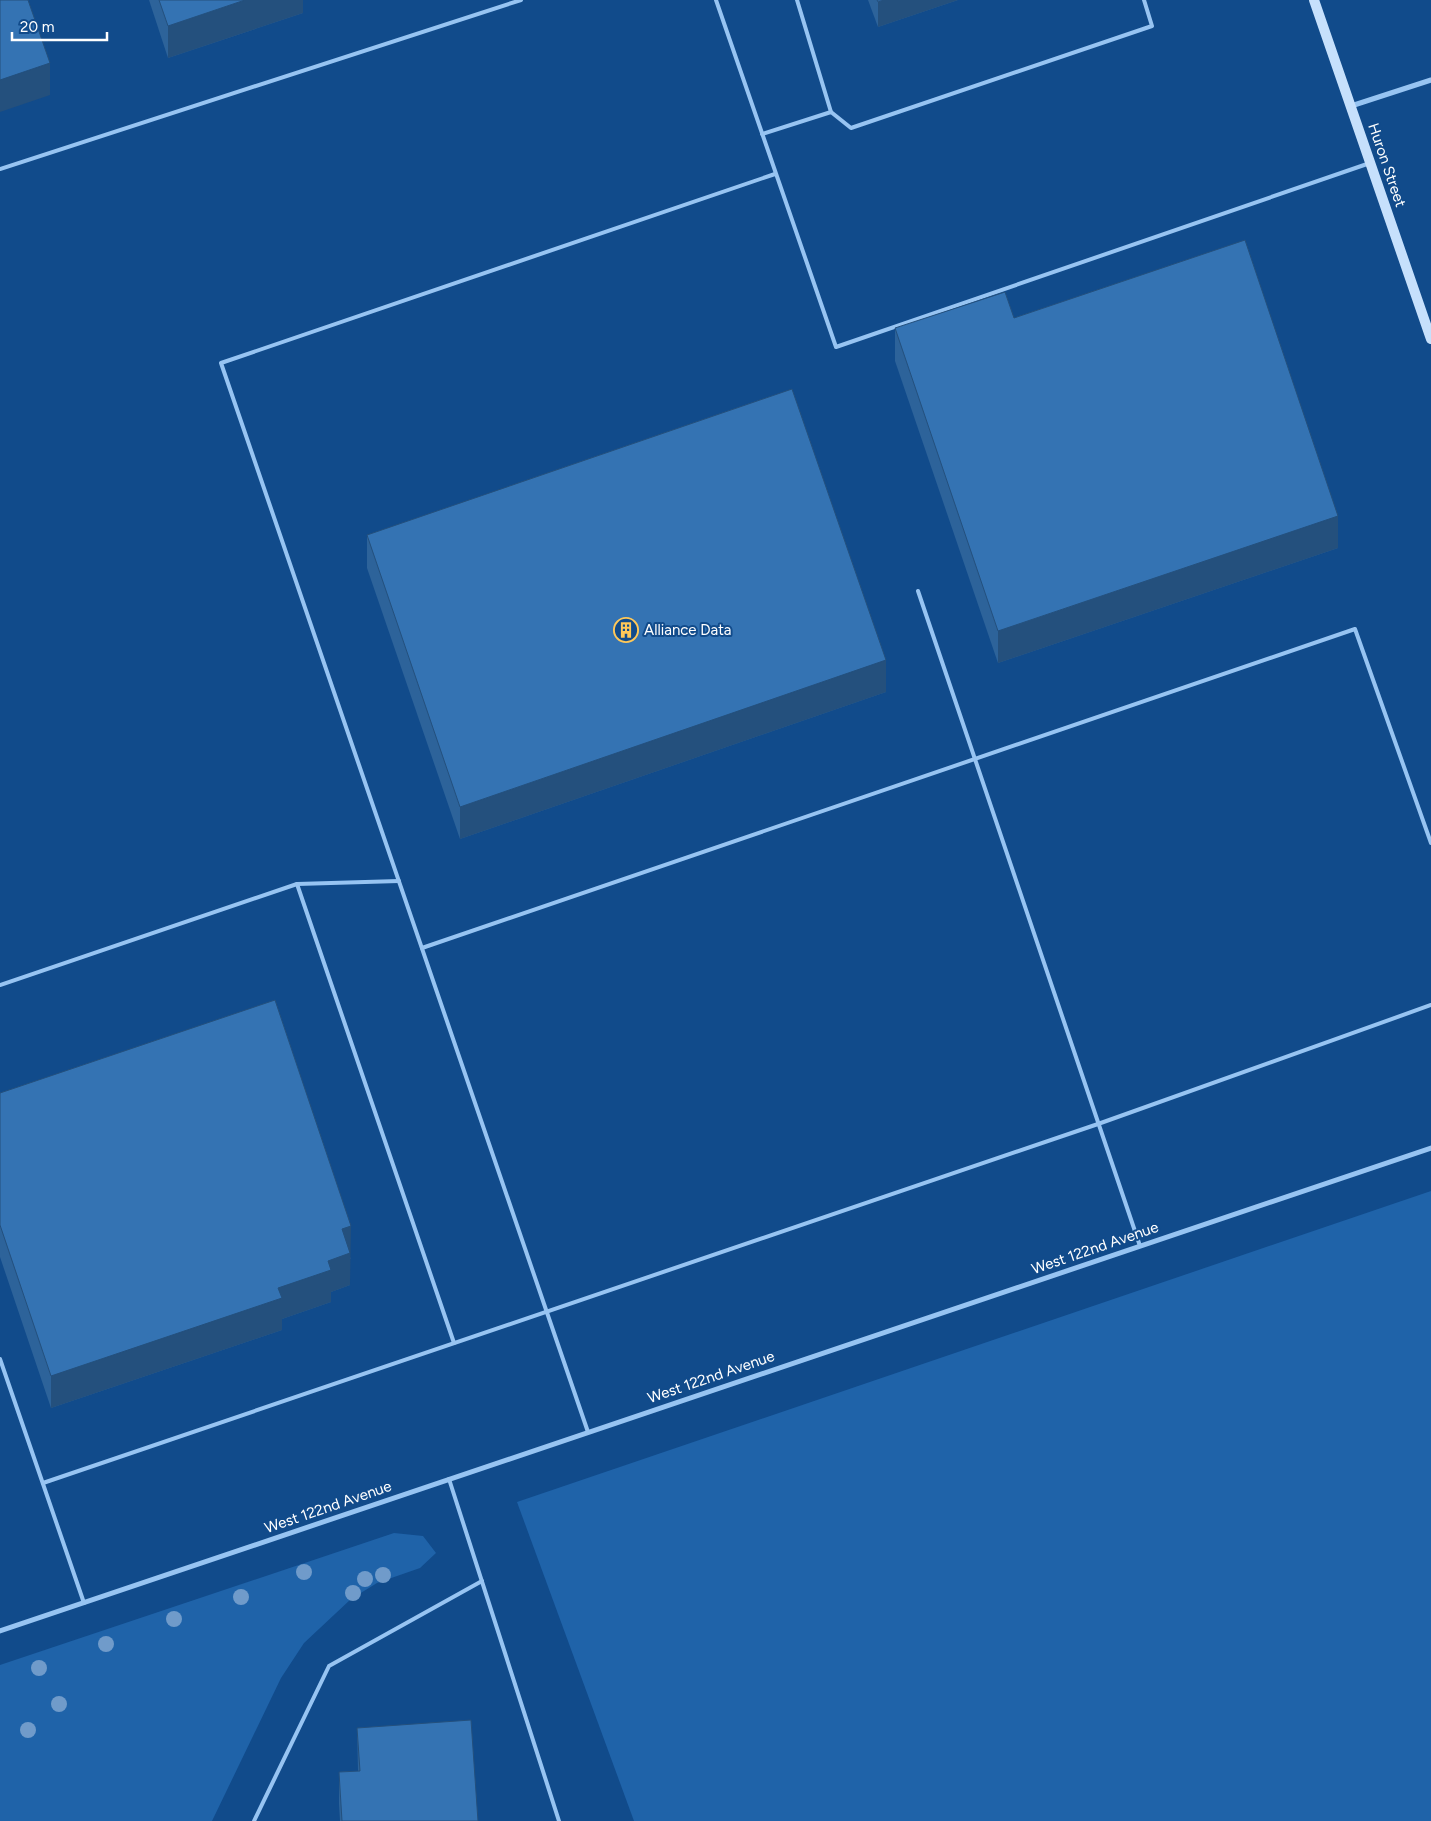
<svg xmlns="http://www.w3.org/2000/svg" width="1431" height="1821" font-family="Figtree,sans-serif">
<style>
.green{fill:#1f63a9}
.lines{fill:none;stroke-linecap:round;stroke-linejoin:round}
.lane{stroke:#97c4f2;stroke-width:4}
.street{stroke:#97c4f2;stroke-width:5}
.secondary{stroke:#c6e0fc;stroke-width:10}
.tree{fill:#709bca}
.wall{fill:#2d639a}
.shaded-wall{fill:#24507d}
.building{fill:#3473b3;stroke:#24507d}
.labels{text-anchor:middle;stroke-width:4;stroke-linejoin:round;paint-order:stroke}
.street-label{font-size:15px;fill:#fff;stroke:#114b8b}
.poi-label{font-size:15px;fill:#fff;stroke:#114b8b;text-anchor:start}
</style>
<rect width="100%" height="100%" fill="#114b8b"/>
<g class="green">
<polygon points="1431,1191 1431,1821 634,1821 517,1502"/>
<polygon points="394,1533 423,1536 436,1553 420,1568 377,1583 351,1599 304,1643 281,1678 212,1821 0,1821 0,1665"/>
</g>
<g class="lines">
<g class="lane">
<polyline points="716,0 836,347 1370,163"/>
<polyline points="797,0 831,112"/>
<polyline points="762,134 831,112 851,128 1152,26 1144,0"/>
<polyline points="0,169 521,0"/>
<polyline points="918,591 1140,1246"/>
<polyline points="297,884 454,1343"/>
<polyline points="422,948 1355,629 1431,843"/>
<polyline points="0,985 297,884 399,881"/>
<polyline points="0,1359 84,1603"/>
<polyline points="588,1432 221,363 775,174"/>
<polyline points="449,1479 559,1821"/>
<polyline points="43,1483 1098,1124 1431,1005"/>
<polyline points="254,1821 329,1666 482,1581"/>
</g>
<g class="street">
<polyline points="1351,106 1431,80"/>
<polyline points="0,1631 1431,1148"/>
</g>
<polyline class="secondary" points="1314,0 1431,339"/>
</g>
<g class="tree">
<circle cx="304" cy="1572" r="8"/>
<circle cx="383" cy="1575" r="8"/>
<circle cx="365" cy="1579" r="8"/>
<circle cx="353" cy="1593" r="8"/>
<circle cx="241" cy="1597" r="8"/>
<circle cx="174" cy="1619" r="8"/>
<circle cx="106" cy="1644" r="8"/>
<circle cx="39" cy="1668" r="8"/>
<circle cx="59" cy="1704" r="8"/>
<circle cx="28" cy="1730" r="8"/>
</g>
<g class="wall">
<polygon points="149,0 303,0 303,13 168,58"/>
<polygon points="868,0 958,0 878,27"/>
<polygon points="895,328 1338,548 998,663 895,361"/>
<polygon points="367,535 886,692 460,839 367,568"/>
<polygon points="0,1093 351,1258 350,1259 350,1285 331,1292 331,1302 282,1319 282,1330 51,1408 0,1257"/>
<polygon points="357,1728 478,1821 340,1821 339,1804 339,1772 358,1771"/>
</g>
<g class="shaded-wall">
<polygon points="245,0 303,0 303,13 168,58 168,26"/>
<polygon points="884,0 958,0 878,27 878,2"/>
<polygon points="50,63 50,95 0,112 0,80"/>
<polygon points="1338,516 1338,548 998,663 998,631"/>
<polygon points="886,660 886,692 460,839 460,807"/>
<polygon points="351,1226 350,1285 331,1292 331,1302 282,1319 282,1330 51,1408 51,1376 278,1288 342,1229"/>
</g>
<g class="building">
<polygon points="0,0 28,0 50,63 0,80"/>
<polygon points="159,0 245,0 168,26"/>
<polygon points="877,0 884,0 878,2"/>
<polygon points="1245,240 1338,516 998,631 895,328 1005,292 1014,318"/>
<polygon points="792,389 886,660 460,807 367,535"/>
<polygon points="275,1000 351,1226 342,1229 350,1253 328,1261 331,1270 278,1288 282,1298 51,1376 0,1225 0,1093"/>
<polygon points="471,1720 478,1821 342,1821 339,1772 360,1771 357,1728"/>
</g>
<defs>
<symbol id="building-ring" viewBox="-11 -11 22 22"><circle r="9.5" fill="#114b8b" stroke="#ffc858" stroke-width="1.5"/><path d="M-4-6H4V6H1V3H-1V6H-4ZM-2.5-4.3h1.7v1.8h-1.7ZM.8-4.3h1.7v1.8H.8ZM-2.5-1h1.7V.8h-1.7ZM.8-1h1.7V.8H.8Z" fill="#ffc858"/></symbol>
</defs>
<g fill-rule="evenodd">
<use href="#building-ring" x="612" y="616" width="28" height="28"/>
</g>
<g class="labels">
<g class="street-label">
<text transform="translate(1387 165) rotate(71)" y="5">Huron Street</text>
<text transform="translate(1095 1248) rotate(-19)" y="5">West 122nd Avenue</text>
<text transform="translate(711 1377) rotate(-19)" y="5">West 122nd Avenue</text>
<text transform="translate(328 1507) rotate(-19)" y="5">West 122nd Avenue</text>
</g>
<g class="poi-label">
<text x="644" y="635">Alliance Data</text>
</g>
</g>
<path d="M12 32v8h95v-8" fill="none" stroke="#ffffff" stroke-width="2.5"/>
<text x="20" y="32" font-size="15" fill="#ffffff" stroke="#114b8b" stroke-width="4" paint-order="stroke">20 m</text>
</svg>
